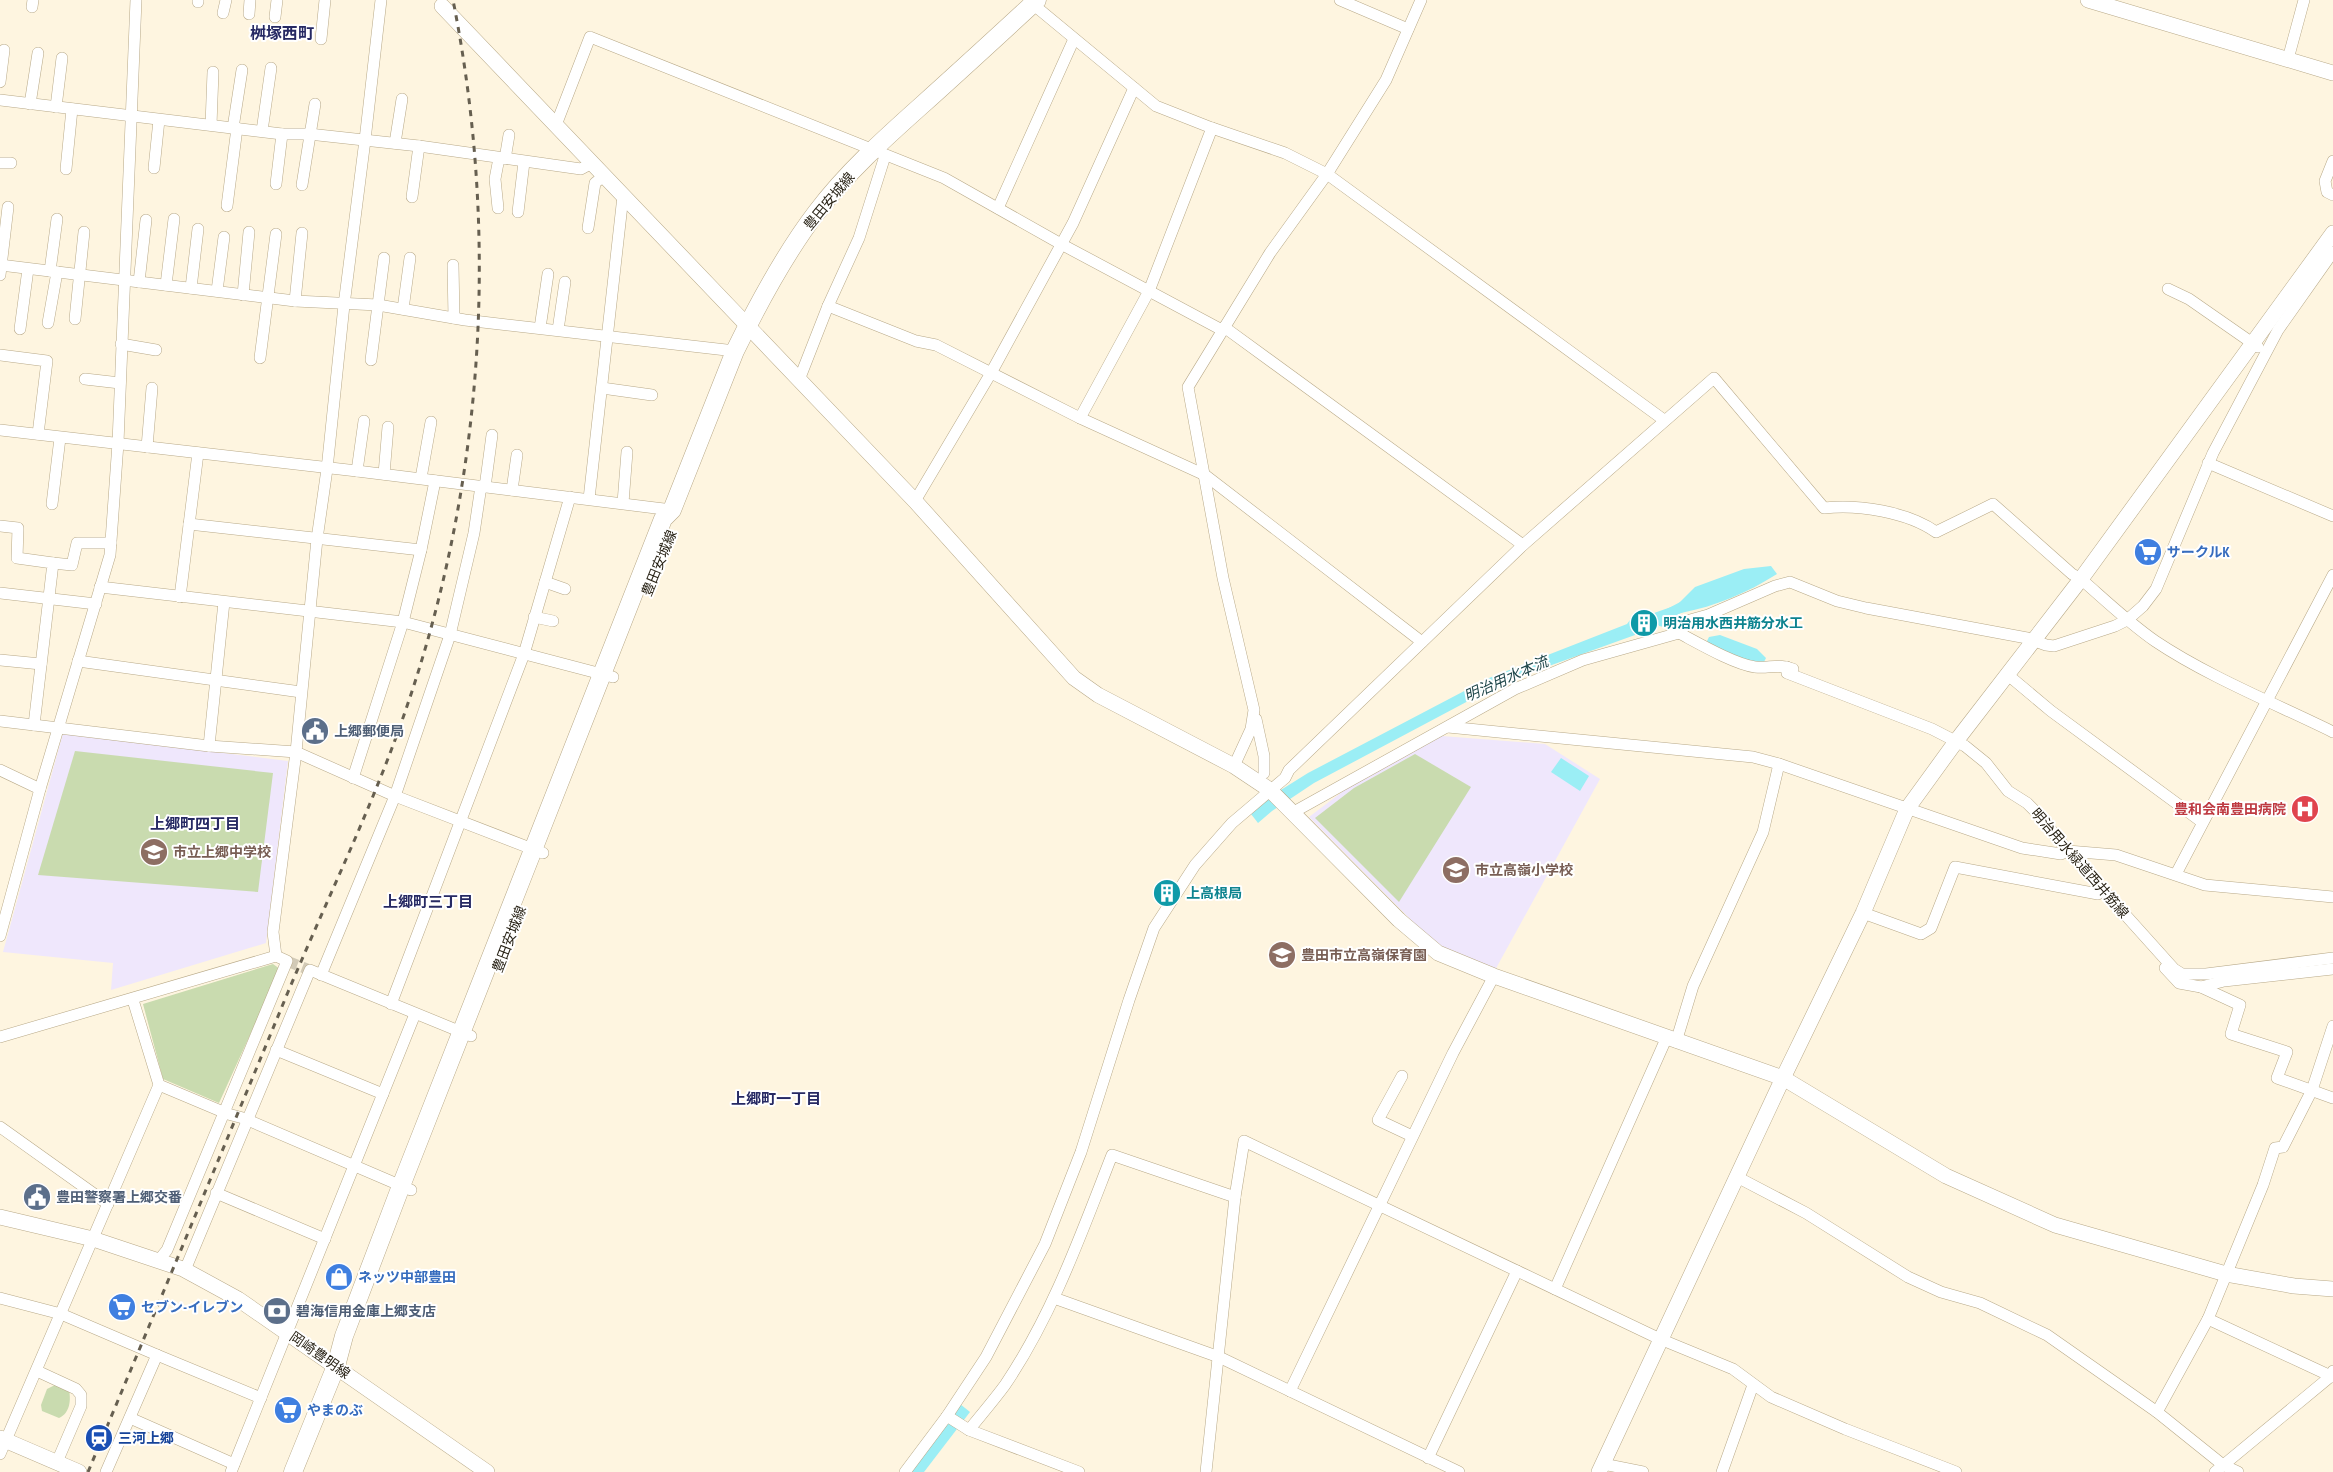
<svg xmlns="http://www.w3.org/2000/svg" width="2333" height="1472" font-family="'PT Sans Narrow','Noto Sans JP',sans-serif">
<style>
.education{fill:#efe7fc}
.green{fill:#c9dbaf}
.water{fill:#9beef5}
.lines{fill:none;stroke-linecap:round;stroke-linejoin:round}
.canal{stroke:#9beef5;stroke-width:10}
.street-tunnel{stroke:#d2cab7;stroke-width:11;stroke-dasharray:11 5.5;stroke-linecap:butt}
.street-casing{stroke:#b8a988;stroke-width:12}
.secondary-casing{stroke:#b8a988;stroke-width:16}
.primary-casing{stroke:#b8a988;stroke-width:19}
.street{stroke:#fff;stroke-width:11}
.secondary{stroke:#fff;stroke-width:15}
.primary{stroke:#fff;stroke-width:18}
.rail{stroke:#665f50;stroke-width:3;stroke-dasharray:6 6;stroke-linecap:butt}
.labels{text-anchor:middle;stroke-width:4;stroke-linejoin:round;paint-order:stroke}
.street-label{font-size:14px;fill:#241e11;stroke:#fff}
.shop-label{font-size:14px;font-weight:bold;fill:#366cbe;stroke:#fff;text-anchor:start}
.culture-label{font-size:14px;font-weight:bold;fill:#0d838f;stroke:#fff;text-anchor:start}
.service-label{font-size:14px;font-weight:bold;fill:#4e5e75;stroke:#fff;text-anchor:start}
.health-label{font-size:14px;font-weight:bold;fill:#be3a42;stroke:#fff;text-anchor:end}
.education-label{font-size:14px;font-weight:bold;fill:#785e54;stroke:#fff;text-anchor:start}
.transit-label{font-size:14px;font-weight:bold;fill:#164399;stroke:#fff;text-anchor:start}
.water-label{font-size:15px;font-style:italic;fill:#21484c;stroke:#fff}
.neighbourhood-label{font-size:15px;font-weight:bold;fill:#262963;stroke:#fff}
.quarter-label{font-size:16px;font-weight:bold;fill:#262963;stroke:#fff}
</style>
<rect width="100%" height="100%" fill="#fef5e0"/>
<g class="education">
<polygon points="63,733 288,761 266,943 111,990 113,963 3,952"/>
<polygon points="1442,736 1545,744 1600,779 1494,972 1443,947 1415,924 1309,817 1350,786"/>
</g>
<g class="green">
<polygon points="75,751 273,773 258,892 38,875"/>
<polygon points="1415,754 1471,787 1399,902 1315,818 1354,788"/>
<polygon points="273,964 280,969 219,1103 163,1079 143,1004"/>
<path d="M57 1384 69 1390C71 1400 70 1413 59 1418L42 1411 41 1405 47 1389Z"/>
</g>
<g class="water">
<path d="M1771 566 1777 574C1747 593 1716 606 1681 613L1678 604 1695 587 1744 569Z"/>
<polygon points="1674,606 1678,617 1672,620 1669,628 1659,626 1654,613"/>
<polygon points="1630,620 1635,635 1510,680 1487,691 1314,783 1272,811 1258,823 1251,814 1276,793 1308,773 1489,678 1627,624"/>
<path d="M1720 635 1757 649 1766 658 1764 662C1747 664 1720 654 1707 641L1709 637Z"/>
<polygon points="1561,758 1589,776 1580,791 1551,772"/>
<polygon points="960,1404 970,1412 924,1472 909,1472"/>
</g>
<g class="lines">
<polyline class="canal" points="1620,633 1657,620 1691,602"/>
<polyline class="street-tunnel" points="287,961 310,970"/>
<defs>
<g id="street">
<polyline points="1340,0 1408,29"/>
<polyline points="1029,1 1156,106 1212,128 1285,153 1327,174 1664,420"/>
<polyline points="198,2 198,0"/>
<polyline points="32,7 33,0"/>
<polyline points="223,13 226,0"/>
<polyline points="249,14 250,0"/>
<polyline points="275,17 277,0"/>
<polyline points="321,39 325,0"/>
<polyline points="2288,59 2304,0"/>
<polyline points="0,82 4,50"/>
<polyline points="0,100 282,134 309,134 419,146 581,169 592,163"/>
<polyline points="30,104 38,53"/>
<polyline points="56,107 62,58"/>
<polyline points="211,125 213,72"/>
<polyline points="556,125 590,37 944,178 1061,244 1222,330"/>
<polyline points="233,128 242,70"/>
<polyline points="262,131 271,68"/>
<polyline points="395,143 402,99"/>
<polyline points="505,159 509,135"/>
<polyline points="2333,161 2325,181 2327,192 2333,195"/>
<polyline points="0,163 11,163"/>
<polyline points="154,168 159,120"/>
<polyline points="66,169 72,109"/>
<polyline points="276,184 282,134"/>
<polyline points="302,185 315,104"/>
<polyline points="412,197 419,146"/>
<polyline points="227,206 237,128"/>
<polyline points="498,208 495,179 499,158"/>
<polyline points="998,208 1074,39"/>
<polyline points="518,212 524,162"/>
<polyline points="588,228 595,183 604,176"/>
<polyline points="0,265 295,301 378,305 465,320 735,351"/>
<polyline points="453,265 454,318"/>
<polyline points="50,271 57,219"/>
<polyline points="0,275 8,207"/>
<polyline points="139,282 146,220"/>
<polyline points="166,285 174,219"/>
<polyline points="191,288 198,229"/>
<polyline points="2168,289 2189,299 2258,347"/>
<polyline points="217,291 224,237"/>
<polyline points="243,295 249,232"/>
<polyline points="295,301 302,233"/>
<polyline points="828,306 916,341 936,345 1080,418 1205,475 1422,642"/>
<polyline points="403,309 410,258"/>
<polyline points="75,319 84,232"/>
<polyline points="48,323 57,272"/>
<polyline points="1224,327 1523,545"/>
<polyline points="540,328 548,274"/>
<polyline points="20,329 28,269"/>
<polyline points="558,330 565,282"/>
<polyline points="121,344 156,350"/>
<polyline points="0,355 47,361 38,434"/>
<polyline points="260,358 276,234"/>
<polyline points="371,360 384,258"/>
<polyline points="85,379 120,383"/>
<polyline points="799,380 828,306 859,238 885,156"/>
<polyline points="602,388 652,395"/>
<polyline points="1080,418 1149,291 1212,128"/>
<polyline points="0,430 357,471 672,510"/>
<polyline points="147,447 152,388"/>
<polyline points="2208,463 2333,516"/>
<polyline points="357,471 364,421"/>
<polyline points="384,474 388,427"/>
<polyline points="421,478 431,422"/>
<polyline points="485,487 492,435"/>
<polyline points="512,490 517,455"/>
<polyline points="589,499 623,196"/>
<polyline points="915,501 991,373 1073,223 1134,88"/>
<polyline points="623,503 627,452"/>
<polyline points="52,504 60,438"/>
<polyline points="189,524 421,550"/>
<polyline points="0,526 18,528 17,558 53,563 34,725"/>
<polyline points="53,563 72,565 77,543 111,543"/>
<polyline points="545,582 565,589"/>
<polyline points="100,587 403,622 613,677"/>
<polyline points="0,593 96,604"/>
<polyline points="180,597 198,453"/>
<polyline points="534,617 553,621"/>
<path d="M1679 633C1698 643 1734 664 1755 667 1769 669 1777 663 1793 669"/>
<polyline points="0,660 41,664"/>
<polyline points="78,661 301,692"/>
<polyline points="1787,667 1787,673 1932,729 1965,746 1986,763 2008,791 2027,803 2039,815 2068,851 2174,969 2182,974 2206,974 2333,958"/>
<polyline points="2008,675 2051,711 2202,822"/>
<polyline points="1256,719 1264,756 1264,773"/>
<polyline points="0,721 209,746 296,752 395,796 543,853"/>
<polyline points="1448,727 1753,757 1779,764 2022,848 2061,854 2068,851 2116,855 2205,885 2333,897"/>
<polyline points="209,746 224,602"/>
<polyline points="1234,766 1251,729 1254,710 1223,578 1188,387 1270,253 1327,174 1386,80 1421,0"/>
<polyline points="0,770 40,789"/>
<polyline points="353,778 403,622 421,550 435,481"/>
<polyline points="1292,813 1515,689 1583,660 1679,633 1690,620 1708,615 1775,586 1790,582 1837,601 1866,608 2027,638 2046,645 2054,646 2115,626 2127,620 2143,606 2156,589 2213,453 2278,330 2333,252"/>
<polyline points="2176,874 2333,575"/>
<polyline points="1863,913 1921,934 1931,928 1955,867 2098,894"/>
<polyline points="0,936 40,789 110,555 118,443 136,0"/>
<polyline points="276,956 273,932 296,752 317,539 327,469 344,305 365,140 381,0"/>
<polyline points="2165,968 2179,983 2201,987 2240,1005 2231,1034 2287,1052 2277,1078 2333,1098"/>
<polyline points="321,975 395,796 450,635 474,533 481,486"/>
<polyline points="2201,987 2224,981 2333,969"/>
<polyline points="391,1004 524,654 570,497"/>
<polyline points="0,1037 276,956 287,961 167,1250 159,1260"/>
<polyline points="1676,1042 1693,986 1763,832 1779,764"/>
<polyline points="276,1050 383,1094"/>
<polyline points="1402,1076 1378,1120 1412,1136"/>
<polyline points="159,1085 228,1114 243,1118 411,1190"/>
<polyline points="0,1127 108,1204"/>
<polyline points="1737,1177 1806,1213 1908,1277 1941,1292 1980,1303 2047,1335 2157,1412 2223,1465 2238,1472"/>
<polyline points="216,1193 325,1239"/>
<polyline points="185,1270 310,970 471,1036"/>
<polyline points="1555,1289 1666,1039"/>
<polyline points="0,1298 61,1314 157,1355"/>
<polyline points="1054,1298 1219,1357 1459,1472"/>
<polyline points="2208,1319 2333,1377"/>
<polyline points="37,1371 76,1389 81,1395 81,1406 57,1462"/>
<polyline points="1290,1391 1453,1053 1494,976"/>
<polyline points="2157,1412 2208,1319 2263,1185 2275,1148 2283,1147 2312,1090 2333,1026"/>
<polyline points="947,1416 969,1430 1079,1472"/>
<polyline points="130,1418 234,1464"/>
<path d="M969 1430C981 1415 994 1400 1005 1385 1053 1314 1081 1234 1112 1155L1235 1197"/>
<polyline points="0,1454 159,1085 133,1000"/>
<polyline points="1428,1458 1517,1271"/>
<polyline points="1603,1464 1643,1472"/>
<polyline points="106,1472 157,1355 261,1398"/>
<polyline points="231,1472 415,1014"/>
<path d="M905 1472 947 1416 986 1357 1045 1244 1081 1152 1129 1000 1154 928 1195 865 1232 823 1285 778 1289 770 1523 545 1714 378 1824 508C1858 504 1908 512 1936 532L1993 504 2072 574 2081 579C2105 600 2129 623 2155 641 2207 676 2276 704 2333 732"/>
<polyline points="1206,1472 1235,1197 1244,1141 1660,1339 1733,1369 1771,1397 1845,1429 1956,1472"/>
<polyline points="1722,1472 1753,1385"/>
<polyline points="2215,1472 2331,1376 2333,1371"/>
</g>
<g id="secondary">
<polyline points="2088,0 2333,73"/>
<polyline points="442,6 915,501 1074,678 1098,695 1234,766 1270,790 1399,920 1438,953 1494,976 1783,1078 1946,1176 2055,1225 2226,1274 2294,1286 2333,1289"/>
<polyline points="0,1217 93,1239 183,1269 238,1299 487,1472"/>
<polyline points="0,1438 79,1472"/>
<polyline points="1599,1472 1783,1078 1863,913 1907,809 1960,736 2081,579 2333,233"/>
</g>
<path id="primary" d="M293 1472 336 1366 344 1336 401 1186 663 519 672 510 735 351C758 304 784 255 816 213 846 173 885 138 922 105 961 70 999 35 1037 0"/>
</defs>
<use href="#street" class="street-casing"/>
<use href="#secondary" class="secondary-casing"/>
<use href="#primary" class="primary-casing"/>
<use href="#street" class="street"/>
<use href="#secondary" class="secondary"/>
<use href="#primary" class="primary"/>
<path class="rail" d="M88 1472C155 1312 222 1152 288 992 327 899 372 808 405 712 484 484 500 237 453 0"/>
</g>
<defs>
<symbol id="supermarket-disc" viewBox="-11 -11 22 22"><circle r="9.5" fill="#3f7fe0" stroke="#fff"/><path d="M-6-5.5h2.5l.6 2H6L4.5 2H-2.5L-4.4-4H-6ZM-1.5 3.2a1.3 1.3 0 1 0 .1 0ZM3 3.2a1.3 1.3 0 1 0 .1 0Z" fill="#fff"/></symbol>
<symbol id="building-disc" viewBox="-11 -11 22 22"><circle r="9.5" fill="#0f9aa8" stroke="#fff"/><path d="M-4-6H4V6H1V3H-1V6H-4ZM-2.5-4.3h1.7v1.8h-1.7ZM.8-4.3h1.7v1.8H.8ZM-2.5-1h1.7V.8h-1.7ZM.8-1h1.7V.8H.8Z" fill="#fff"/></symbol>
<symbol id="civic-disc" viewBox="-11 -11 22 22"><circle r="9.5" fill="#5c6f8a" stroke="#fff"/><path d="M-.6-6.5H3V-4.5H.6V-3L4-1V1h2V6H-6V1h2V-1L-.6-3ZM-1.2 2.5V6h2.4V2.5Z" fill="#fff"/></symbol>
<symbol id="hospital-disc" viewBox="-11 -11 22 22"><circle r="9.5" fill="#e0444e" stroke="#fff"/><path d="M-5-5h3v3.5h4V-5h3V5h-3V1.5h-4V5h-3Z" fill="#fff"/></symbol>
<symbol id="school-disc" viewBox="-11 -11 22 22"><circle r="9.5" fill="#8d6e63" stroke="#fff"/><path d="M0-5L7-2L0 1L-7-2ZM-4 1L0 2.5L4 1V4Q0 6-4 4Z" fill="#fff"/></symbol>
<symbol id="shop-disc" viewBox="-11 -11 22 22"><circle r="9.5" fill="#3f7fe0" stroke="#fff"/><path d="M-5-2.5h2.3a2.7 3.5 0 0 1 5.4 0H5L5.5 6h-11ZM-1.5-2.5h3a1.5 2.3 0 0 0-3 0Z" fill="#fff"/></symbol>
<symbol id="bank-disc" viewBox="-11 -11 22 22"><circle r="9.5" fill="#5c6f8a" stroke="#fff"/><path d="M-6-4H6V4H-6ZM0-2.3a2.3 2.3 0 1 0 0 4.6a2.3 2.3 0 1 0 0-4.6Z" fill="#fff"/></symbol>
<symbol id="station-disc" viewBox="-11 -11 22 22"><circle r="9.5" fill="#1a4fb4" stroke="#fff"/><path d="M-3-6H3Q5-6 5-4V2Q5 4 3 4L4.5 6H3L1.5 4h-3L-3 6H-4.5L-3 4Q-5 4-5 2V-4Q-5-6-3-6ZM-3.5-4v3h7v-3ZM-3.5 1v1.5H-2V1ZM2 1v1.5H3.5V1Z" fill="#fff"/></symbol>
</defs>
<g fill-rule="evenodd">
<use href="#supermarket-disc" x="2132" y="536" width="32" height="32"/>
<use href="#building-disc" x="1628" y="607" width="32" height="32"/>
<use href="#civic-disc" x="299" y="715" width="32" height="32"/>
<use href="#hospital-disc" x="2289" y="793" width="32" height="32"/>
<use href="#school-disc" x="138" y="836" width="32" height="32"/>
<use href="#school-disc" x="1440" y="854" width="32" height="32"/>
<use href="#building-disc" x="1151" y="877" width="32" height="32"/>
<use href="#school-disc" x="1266" y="939" width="32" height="32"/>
<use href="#civic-disc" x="21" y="1181" width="32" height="32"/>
<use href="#shop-disc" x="323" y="1261" width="32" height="32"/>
<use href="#supermarket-disc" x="106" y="1291" width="32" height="32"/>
<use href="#bank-disc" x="261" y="1295" width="32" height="32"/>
<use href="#supermarket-disc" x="272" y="1394" width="32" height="32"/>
<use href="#station-disc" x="83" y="1422" width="32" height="32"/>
</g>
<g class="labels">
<g class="street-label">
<text transform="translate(829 201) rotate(-50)" y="5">豊田安城線</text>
<text transform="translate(659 563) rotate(-68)" y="5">豊田安城線</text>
<text transform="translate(2080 863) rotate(49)" y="5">明治用水緑道西井筋線</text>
<text transform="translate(509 939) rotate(-69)" y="5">豊田安城線</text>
<text transform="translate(320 1355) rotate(35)" y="5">岡崎豊明線</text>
</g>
<g class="shop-label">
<text x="2167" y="557">サークルK</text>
<text x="358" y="1282">ネッツ中部豊田</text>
<text x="141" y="1312">セブン-イレブン</text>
<text x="307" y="1415">やまのぶ</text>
</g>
<g class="culture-label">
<text x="1663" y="628">明治用水西井筋分水工</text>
<text x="1186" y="898">上高根局</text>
</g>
<g class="service-label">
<text x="334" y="736">上郷郵便局</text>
<text x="56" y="1202">豊田警察署上郷交番</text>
<text x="296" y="1316">碧海信用金庫上郷支店</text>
</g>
<g class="health-label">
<text x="2286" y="814">豊和会南豊田病院</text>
</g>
<g class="education-label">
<text x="173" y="857">市立上郷中学校</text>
<text x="1475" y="875">市立高嶺小学校</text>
<text x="1301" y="960">豊田市立高嶺保育園</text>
</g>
<g class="transit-label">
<text x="118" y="1443">三河上郷</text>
</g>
<g class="water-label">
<text transform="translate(1506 679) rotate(-24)" y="5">明治用水本流</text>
</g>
<g class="neighbourhood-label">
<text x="195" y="829">上郷町四丁目</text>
<text x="428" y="907">上郷町三丁目</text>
<text x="776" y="1104">上郷町一丁目</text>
</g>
<g class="quarter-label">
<text x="282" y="39">桝塚西町</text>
</g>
</g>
</svg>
